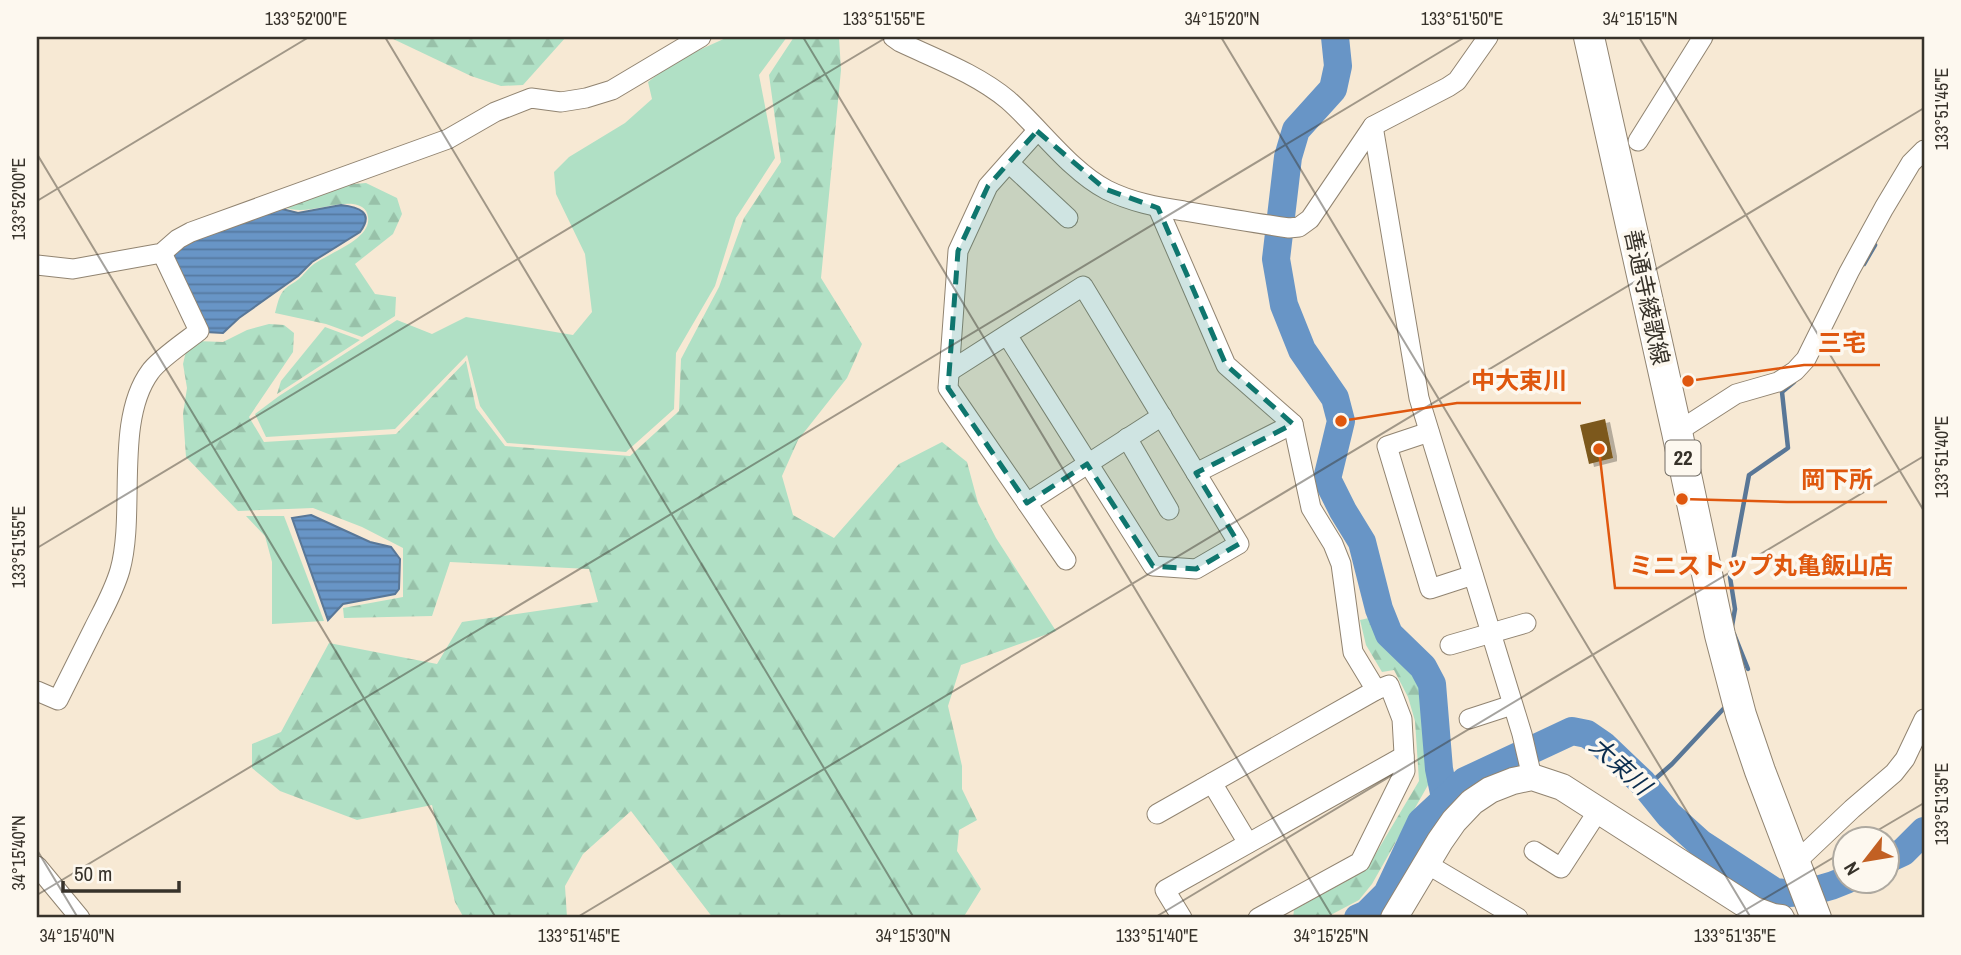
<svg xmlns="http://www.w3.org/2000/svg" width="1961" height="955" font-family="'Archivo Narrow','Noto Sans JP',sans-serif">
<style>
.green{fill:#b0e0c5}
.forest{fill:url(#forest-firs)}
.water{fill:url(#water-rules);stroke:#597797;stroke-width:2}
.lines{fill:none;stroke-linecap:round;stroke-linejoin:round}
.stream{stroke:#597797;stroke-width:4.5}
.river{stroke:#6895c6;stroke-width:28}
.building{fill:#7c591c;filter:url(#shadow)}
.street-casing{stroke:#918471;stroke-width:21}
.secondary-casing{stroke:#918471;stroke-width:28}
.primary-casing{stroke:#918471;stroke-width:32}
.street{stroke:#fff;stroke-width:19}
.secondary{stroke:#fff;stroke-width:26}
.primary{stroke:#fff;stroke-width:30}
.marked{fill:#0f766e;fill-opacity:0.2;stroke:#0f766e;stroke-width:5;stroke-dasharray:14 9;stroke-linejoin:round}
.ticks{fill:none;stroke:#37322a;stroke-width:2;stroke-opacity:0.45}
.labels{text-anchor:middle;stroke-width:7;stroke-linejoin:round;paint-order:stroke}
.shield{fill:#fdf8ef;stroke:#726d65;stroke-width:2}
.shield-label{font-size:21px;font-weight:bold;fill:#37322a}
.street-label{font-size:23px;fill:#37322a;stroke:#fdf8ef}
.water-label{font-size:24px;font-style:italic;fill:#0b2d4e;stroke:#fdf8ef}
.leader{fill:none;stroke:#df570e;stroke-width:2.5}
.callout-dot{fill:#df570e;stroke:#fdf8ef;stroke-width:2.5}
.callout-label{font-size:24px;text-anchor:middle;font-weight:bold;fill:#df570e;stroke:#fdf8ef;stroke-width:7;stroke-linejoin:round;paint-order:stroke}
.neatline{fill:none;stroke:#37322a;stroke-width:2.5}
.ticks-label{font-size:18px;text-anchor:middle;fill:#37322a}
</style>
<defs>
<pattern id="forest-firs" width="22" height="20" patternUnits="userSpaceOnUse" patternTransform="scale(1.75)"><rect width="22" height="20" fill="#b0e0c5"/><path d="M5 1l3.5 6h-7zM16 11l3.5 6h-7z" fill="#98c1a9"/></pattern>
<pattern id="water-rules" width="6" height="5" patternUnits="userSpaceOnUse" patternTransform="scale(1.75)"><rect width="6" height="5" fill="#6895c6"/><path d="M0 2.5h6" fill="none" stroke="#567aa1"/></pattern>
<filter id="shadow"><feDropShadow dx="5" dy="3" stdDeviation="0" flood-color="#0004"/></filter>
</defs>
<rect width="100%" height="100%" fill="#f7e9d4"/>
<g class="green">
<polygon points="728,37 787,37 759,75 775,158 736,218 715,286 676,353 674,409 626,452 507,443 480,406 467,355 395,429 266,437 255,414 279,396 397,320 432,334 466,317 573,335 592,312 585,254 556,194 554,172 569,157 625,123 652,99 648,82 675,61"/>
<polygon points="246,516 284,516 324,621 272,624 272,562 265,536"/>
</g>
<g class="forest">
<polygon points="389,37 566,37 523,85 501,86 471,76"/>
<polygon points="794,37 839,37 841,70 821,278 862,344 847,378 798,440 782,476 793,515 834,538 899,464 942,442 967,462 978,503 996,538 1056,631 961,665 948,706 962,766 962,789 977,820 959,830 957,851 981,889 963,918 713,918 631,811 583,854 565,886 567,918 464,918 455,902 432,805 357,820 280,791 252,768 252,744 281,732 329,643 437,664 462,622 598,602 589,569 450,562 432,616 344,618 343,608 403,597 403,548 362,527 313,508 238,511 186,457 183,414 187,388 183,364 186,351 196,341 223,342 247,330 269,324 284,325 294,333 293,352 249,417 264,442 396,434 466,361 476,408 505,446 630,456 679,411 681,359 719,287 744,218 781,162 769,75"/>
<path d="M366 183 397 198 402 214 393 234 355 264 375 294 396 297 395 316 362 337 326 324 275 313C277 306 279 294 285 289 289 285 294 283 299 279 304 275 308 268 314 264 329 253 372 239 368 217 367 208 360 205 353 204 331 202 301 217 283 206L341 185Z"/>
<polygon points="325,327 360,340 277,394 281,381"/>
<polygon points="1369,618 1380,636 1417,676 1425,698 1432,778 1372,884 1359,900 1325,918 1293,918 1294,910 1366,870 1419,781 1415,721 1408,697 1394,670 1382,672 1366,645 1360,620"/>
</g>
<g class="water">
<path d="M341 205C358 207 375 212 360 232L312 262 298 276 239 318 223 333 206 332 172 259 182 242 278 208 298 213Z"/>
<polygon points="311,515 370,542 391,547 400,559 399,589 395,594 343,604 328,620 292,518"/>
</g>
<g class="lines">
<g class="stream">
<polyline points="1864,264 1875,245"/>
<polyline points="1732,626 1735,609 1730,577 1749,475 1788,448 1782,392 1794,382"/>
<polyline points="1734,634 1748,669"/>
<polyline points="1646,787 1672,764 1728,704"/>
</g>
<g class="river">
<polyline points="1335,37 1338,66 1333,89 1296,130 1288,157 1276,259 1284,305 1302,350 1335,398 1341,421 1327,479 1343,511 1362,542 1379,609 1389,634 1423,667 1432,684 1439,769 1445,798"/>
<polyline points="1888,859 1903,852 1924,831"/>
<path d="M1358 918 1367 914 1387 894 1421 822 1465 781 1572 731 1587 734 1603 745 1643 783 1669 815 1700 843 1775 892C1799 895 1824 890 1846 880"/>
</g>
</g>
<polygon class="building" points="1605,419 1613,458 1589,464 1580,425"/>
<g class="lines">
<defs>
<g id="street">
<path d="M893 37 900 42C936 59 977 74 1008 100 1039 127 1070 171 1107 190 1131 202 1157 207 1184 211 1219 217 1254 223 1289 228L1299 227 1310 219 1373 126 1448 87 1457 81 1488 37"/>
<polyline points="1373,126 1419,398 1522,734 1532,777"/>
<polyline points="1037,131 988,186 958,251 948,388 1066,560"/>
<polyline points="1638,141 1703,37"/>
<polyline points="1009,163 1068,218"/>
<polyline points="1158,208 1226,365 1293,424 1311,508 1333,544 1341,564 1353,652 1376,690"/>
<polyline points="37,265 73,269 162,253 178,239 191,232 448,139 495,112 531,98 561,102 586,98 612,90 701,37"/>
<polyline points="950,371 1083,286 1239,544 1196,569 1153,566 1007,335"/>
<polyline points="1429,432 1387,446 1430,589 1473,575"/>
<polyline points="1677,432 1736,394 1778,382 1795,371 1806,359 1849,272 1884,208 1911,163 1924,150"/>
<polyline points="1127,438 1169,510"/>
<polyline points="1196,473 1293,424"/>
<polyline points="1027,503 1162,416"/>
<polyline points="1450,645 1526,623"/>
<path d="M37 691 58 700C70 676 82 652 94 628 103 610 114 591 120 570 136 513 114 421 150 372 158 360 186 341 199 331L162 253"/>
<polyline points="1469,719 1512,705"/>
<polyline points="1212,783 1248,843"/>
<polyline points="1157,814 1376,690 1389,685 1402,719 1405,771 1360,862 1258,918"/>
<polyline points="1534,851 1561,868 1598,811"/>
<polyline points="1795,863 1852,809 1894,773 1905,759 1924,719"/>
<polyline points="1427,864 1518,918"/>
<polyline points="37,866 80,918"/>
<polyline points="1182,918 1165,890 1404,756"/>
</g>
<polyline id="secondary" points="1394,918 1440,841 1454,821 1472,802 1490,790 1513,781 1532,777 1562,787 1754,910 1773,917 1781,918"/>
<polyline id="primary" points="1589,37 1677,432 1720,635 1741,715 1760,771 1816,918"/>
</defs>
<use href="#street" class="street-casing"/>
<use href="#secondary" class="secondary-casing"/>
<use href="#primary" class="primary-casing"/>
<use href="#street" class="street"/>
<use href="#secondary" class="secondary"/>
<use href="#primary" class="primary"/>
</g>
<path class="marked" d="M1037 131 1105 189 1158 208 1226 365 1293 424 1196 473 1239 544 1196 569 1153 566 1087 464 1027 503 948 388 958 251 988 186Z"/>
<path class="ticks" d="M385 37 914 918M803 37 1333 918M1221 37 1751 918M1639 37 1924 511M37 154 496 918M37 201 309 37M37 548 887 37M1863 839 1924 803M37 850 78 918M37 895 1465 37M576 918 1924 108M1154 918 1924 456M1732 918 1846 850"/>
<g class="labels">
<rect class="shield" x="1665.5" y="440.5" width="35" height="35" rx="5"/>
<g class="shield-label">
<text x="1683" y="465">22</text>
</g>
<g class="street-label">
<text transform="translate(1647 297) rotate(78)" y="8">善通寺綾歌線</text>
</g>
<g class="water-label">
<text transform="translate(1620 766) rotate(42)" y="8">大束川</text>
</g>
</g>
<path class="leader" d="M1688 381L1804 365H1880M1341 421L1457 403H1581M1682 499L1787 502H1887M1599 449L1615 588H1907"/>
<g class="callout-dot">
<circle cx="1688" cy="381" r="7"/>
<circle cx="1341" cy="421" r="7"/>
<circle cx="1682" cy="499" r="7"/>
<circle cx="1599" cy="449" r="7"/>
</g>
<g class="callout-label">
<text x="1842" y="351">三宅</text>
<text x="1519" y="389">中大束川</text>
<text x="1837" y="488">岡下所</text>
<text x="1761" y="574">ミニストップ丸亀飯山店</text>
</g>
<rect width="1961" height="955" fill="none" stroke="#fdf8ef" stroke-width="77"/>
<g transform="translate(1866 860) rotate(239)"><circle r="33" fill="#fdf8ef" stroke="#aea9a0" stroke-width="2"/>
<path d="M0-5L12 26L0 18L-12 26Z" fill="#c26023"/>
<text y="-10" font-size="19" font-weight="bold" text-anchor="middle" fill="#37322a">N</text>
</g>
<path d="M63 881v10h116v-10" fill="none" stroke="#37322a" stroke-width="3.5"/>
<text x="74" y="881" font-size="21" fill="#37322a" stroke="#fdf8ef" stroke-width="5" paint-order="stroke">50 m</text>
<rect x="38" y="38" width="1885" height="878" class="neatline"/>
<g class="ticks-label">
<text x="306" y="25">133°52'00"E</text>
<text x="884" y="25">133°51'55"E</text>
<text x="1222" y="25">34°15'20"N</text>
<text x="1462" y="25">133°51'50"E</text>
<text x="1640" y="25">34°15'15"N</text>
<text transform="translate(1942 109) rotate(-90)" y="6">133°51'45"E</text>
<text transform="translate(19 199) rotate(-90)" y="6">133°52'00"E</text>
<text transform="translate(1942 457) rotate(-90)" y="6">133°51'40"E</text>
<text transform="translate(19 547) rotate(-90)" y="6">133°51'55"E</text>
<text transform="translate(1942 804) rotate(-90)" y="6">133°51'35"E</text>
<text transform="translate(19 853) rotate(-90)" y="6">34°15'40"N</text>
<text x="77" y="942">34°15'40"N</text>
<text x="579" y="942">133°51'45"E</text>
<text x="913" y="942">34°15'30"N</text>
<text x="1157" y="942">133°51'40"E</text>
<text x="1331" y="942">34°15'25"N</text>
<text x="1735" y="942">133°51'35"E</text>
</g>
</svg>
